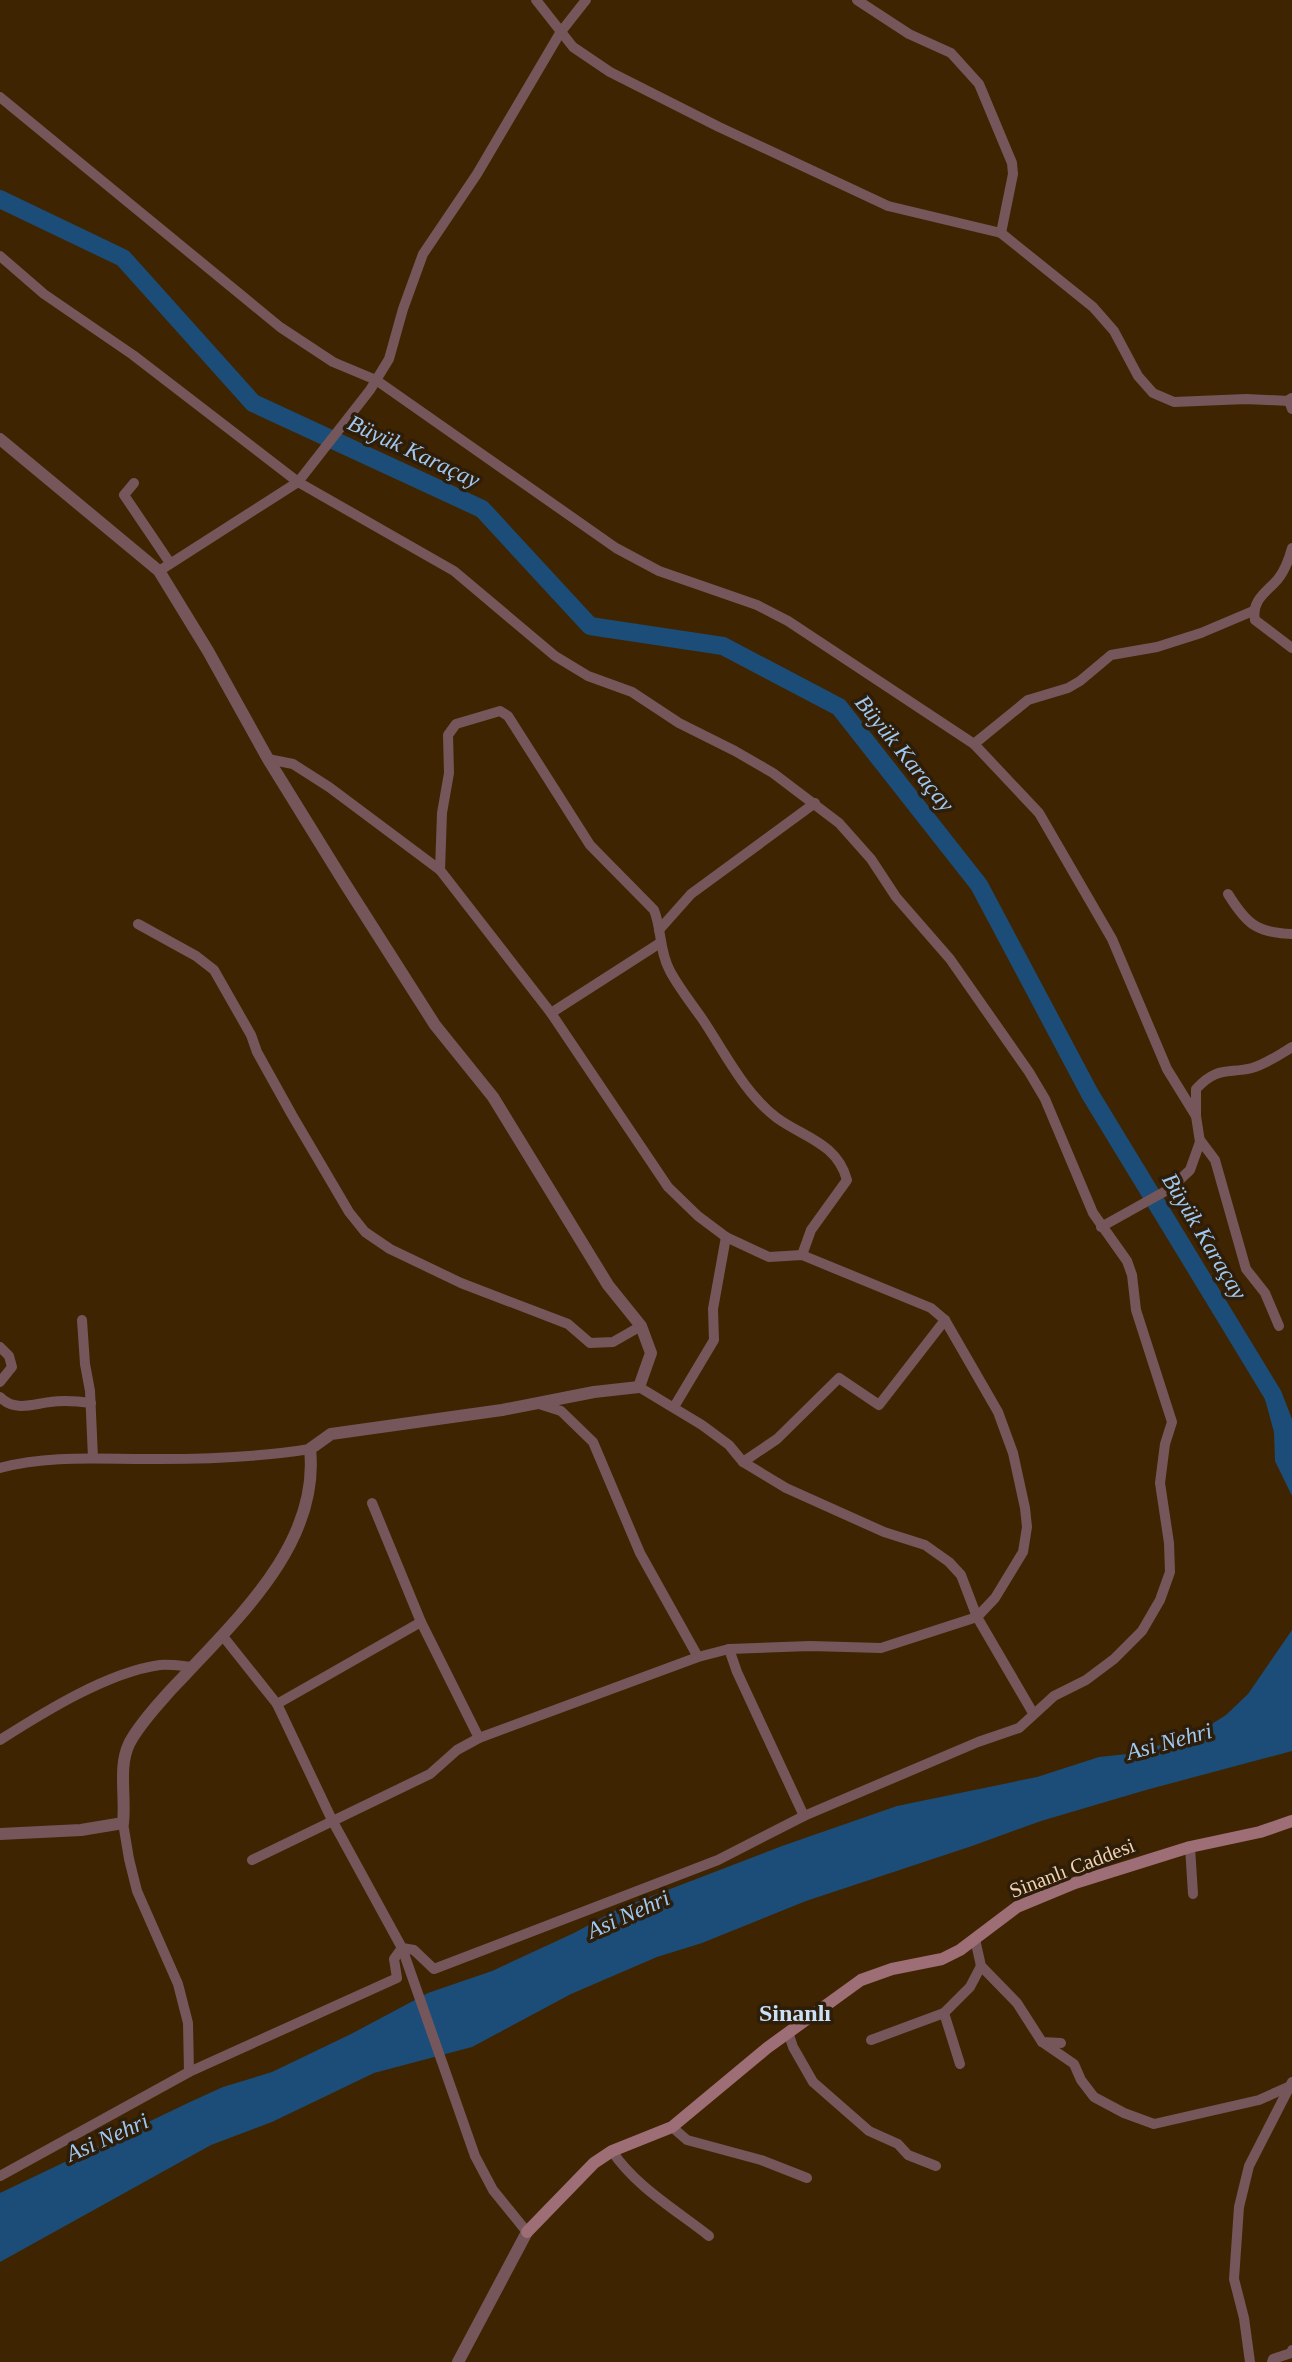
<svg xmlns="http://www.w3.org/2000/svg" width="1292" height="2362" font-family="'Times New Roman',serif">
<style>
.water{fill:#1b4d78}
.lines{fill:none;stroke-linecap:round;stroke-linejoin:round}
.river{stroke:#1b4d78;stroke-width:18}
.minor{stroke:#75565b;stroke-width:10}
.tertiary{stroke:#75565b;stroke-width:12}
.secondary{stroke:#9e6e76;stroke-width:12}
.labels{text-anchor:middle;stroke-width:7;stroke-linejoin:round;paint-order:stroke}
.street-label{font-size:21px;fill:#eed2b3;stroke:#2e1d09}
.water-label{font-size:23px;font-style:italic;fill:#a0c9f2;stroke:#2e1d09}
.quarter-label{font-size:24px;font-weight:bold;fill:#cae1f8;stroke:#2e1d09}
</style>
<rect width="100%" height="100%" fill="#3f2401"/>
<g class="water">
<polygon points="1274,1382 1292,1420 1292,1496 1275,1461 1274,1432 1263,1392 1267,1385"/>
<polygon points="1292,1630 1292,1751 1146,1790 1041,1821 972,1846 806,1901 702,1943 657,1957 571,1994 472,2047 374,2073 272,2122 211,2145 0,2262 0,2193 190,2102 223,2087 272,2072 351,2034 428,1993 492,1971 574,1933 618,1909 782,1846 897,1806 1037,1777 1099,1757 1137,1753 1202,1730 1226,1715 1248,1694"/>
</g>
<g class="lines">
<polyline class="river" points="0,199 123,258 253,403 482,509 590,626 723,646 839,707 979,885 1090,1094 1273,1395 1292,1444"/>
<g class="minor">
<polyline points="536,0 573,47 610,72 719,127 888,206 1001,233 1093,307 1114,331 1138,376 1153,393 1174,402 1246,399 1289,401 1292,409"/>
<polyline points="857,0 909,34 951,53 979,84 1012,163 1013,174 1001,233"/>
<polyline points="0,97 280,327 333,362 376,380 616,548 659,571 757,605 788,621 974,744 1039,813 1112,939 1167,1069 1196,1116"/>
<polyline points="0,256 44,294 133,355 298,482 454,571 555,656 588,676 632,692 679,723 735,751 773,773 839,823 871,859 896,897 950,959 1029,1072 1045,1099 1093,1213 1127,1261 1132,1275 1136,1310 1172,1422 1165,1444 1160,1483 1169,1543 1170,1572 1160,1600 1142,1631 1114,1659 1086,1680 1054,1696 1019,1728 978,1742 804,1816 718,1860 434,1969 414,1950 402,1948 394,1959 397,1978 189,2072 0,2176"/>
<polyline points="134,483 124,495 170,563"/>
<path d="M1292 548C1289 559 1285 570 1278 579 1267 592 1251 600 1255 620L1292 648"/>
<polyline points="159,571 298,482 370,390 389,359 403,309 423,254 477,174 560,33 586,0"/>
<polyline points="974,744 1028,700 1068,688 1080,681 1111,655 1157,647 1201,633 1253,611"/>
<path d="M440 870 442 813 449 773 448 735 456 724 500 711 508 716 590 845 654 910C662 930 659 951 670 971 679 988 692 1004 703 1020 725 1053 745 1094 777 1118 803 1137 837 1143 847 1180L811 1230 802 1255"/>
<path d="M1228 894C1246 923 1256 933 1292 934"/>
<polyline points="138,924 196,956 214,970 251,1035 257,1052 292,1115 349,1212 365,1232 390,1249 461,1283 568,1324 590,1343 613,1342 641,1326"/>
<polyline points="659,930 691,894 815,803"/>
<polyline points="551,1013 660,943"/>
<polyline points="1200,1140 1215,1160 1246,1269 1265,1293 1279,1326"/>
<path d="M1101 1227 1171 1188 1190 1170 1200 1142 1196 1116V1089C1217 1066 1227 1074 1252 1068 1266 1064 1279 1055 1292 1047"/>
<polyline points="82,1320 85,1364 90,1391 93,1458"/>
<polyline points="0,1347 9,1356 12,1367 0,1382"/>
<polyline points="639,1387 702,1425 729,1445 743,1462 786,1488 884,1532 925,1545 949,1562 961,1575 977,1617 1033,1713"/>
<path d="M0 1397C14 1412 33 1404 50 1402 64 1400 77 1401 91 1403"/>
<polyline points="539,1404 561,1411 593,1442 640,1553 698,1657"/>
<polyline points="674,1407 714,1340 713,1309 726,1237"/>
<polyline points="743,1462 777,1439 839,1378 879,1405 945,1320"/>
<path d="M0 1468C52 1454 107 1460 160 1459 210 1459 260 1457 310 1449"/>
<polyline points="372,1503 421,1622 479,1738"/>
<polyline points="222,1635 277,1704 332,1820 402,1948 475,2156 493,2190 527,2232"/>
<polyline points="729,1649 737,1672 804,1816"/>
<polyline points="277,1704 421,1622"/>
<path d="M0 1740C44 1712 108 1672 160 1665 170 1664 182 1666 192 1667"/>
<polyline points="123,1823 129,1859 137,1891 178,1984 188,2023 189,2072"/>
<polyline points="1190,1847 1193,1894"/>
<polyline points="252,1860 430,1774 457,1750 479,1738 698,1657 729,1649 810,1646 881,1648 977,1617 995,1598 1023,1552 1027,1527 1025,1508 1013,1453 998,1412 945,1320 931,1308 802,1255 769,1257 726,1237 698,1216 668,1187 551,1013 440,870 329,787 293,764 268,759"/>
<polyline points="975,1939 981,1966 1017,2003 1042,2042 1061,2043"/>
<polyline points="944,2013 960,2064"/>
<polyline points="788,2032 793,2047 813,2082 869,2131 898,2144 908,2155 936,2166"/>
<polyline points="871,2040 944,2013 970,1987 981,1966"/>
<polyline points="1042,2042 1074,2064 1081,2080 1094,2097 1124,2113 1154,2124 1259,2100 1288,2087"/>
<polyline points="672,2127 687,2140 761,2160 807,2178"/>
<path d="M612 2151C635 2186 676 2210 709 2236"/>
<polyline points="1250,2362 1244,2318 1234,2279 1239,2207 1249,2166 1292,2082"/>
<polyline points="1272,2362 1273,2359 1291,2353 1292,2350"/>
</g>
<g class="tertiary">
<polyline points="1289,401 1292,399"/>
<path d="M0 439 159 571 208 651 268 759 344 882 435 1025 493 1097 608 1285 641 1326 651 1353 639 1387 594 1392 502 1410 331 1434 310 1449C320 1540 243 1613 186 1674 170 1690 139 1724 129 1744 118 1767 126 1797 123 1823L81 1830 0 1834"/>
<polyline points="458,2362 527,2232"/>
</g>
<polyline class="secondary" points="527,2232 594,2163 612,2151 672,2127 767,2048 861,1980 892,1969 942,1959 960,1950 1017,1907 1075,1883 1190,1847 1260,1832 1292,1821"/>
</g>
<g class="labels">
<g class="street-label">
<text transform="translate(1072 1868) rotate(-21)" y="7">Sinanlı Caddesi</text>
</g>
<g class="water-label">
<text transform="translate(414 451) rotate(25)" y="8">Büyük Karaçay</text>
<text transform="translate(905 753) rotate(51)" y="8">Büyük Karaçay</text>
<text transform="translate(1205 1236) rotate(59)" y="8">Büyük Karaçay</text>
<text transform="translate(1169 1741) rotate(-15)" y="8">Asi Nehri</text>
<text transform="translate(628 1914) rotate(-24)" y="8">Asi Nehri</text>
<text transform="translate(107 2137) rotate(-24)" y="8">Asi Nehri</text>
</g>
<g class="quarter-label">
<text x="795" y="2021">Sinanlı</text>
</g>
</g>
</svg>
